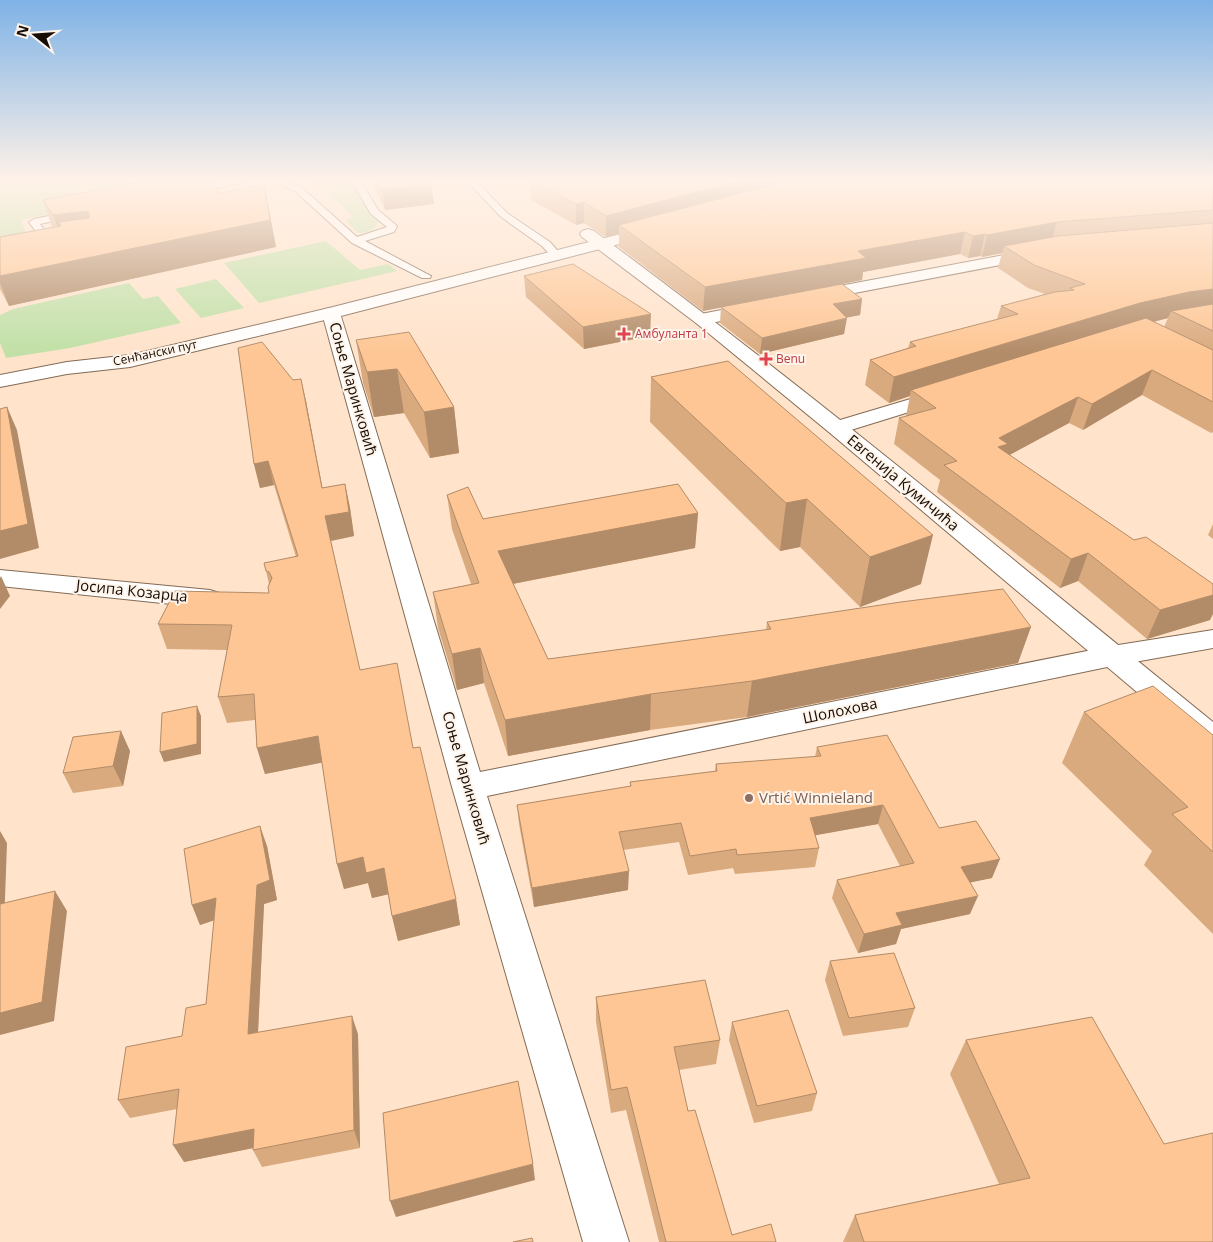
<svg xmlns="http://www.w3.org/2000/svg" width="1213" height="1242" font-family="'Open Sans',sans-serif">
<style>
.green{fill:#c1e0a7}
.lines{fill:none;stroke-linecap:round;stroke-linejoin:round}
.service-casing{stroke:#836b55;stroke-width:2}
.minor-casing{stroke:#836b55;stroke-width:2}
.tertiary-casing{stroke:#836b55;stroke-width:2}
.secondary-casing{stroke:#836b55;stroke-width:2}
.service{fill:#fff;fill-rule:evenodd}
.minor{fill:#fff;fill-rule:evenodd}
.tertiary{fill:#fff;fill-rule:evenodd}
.secondary{fill:#fff;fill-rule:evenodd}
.wall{fill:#daaa7f;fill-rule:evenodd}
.shaded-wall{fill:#b28b68}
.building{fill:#fec694;stroke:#b28b68}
.health-dot{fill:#e0444e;stroke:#fff4ea;stroke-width:2}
.education-dot{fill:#8d6e63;stroke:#fff4ea;stroke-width:2}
.labels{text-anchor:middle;stroke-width:4;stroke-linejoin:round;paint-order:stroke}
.far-health-label{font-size:12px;fill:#be3a42;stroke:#fff4ea;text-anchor:start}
.far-street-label{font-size:12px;fill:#160d06;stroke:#fff4ea}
.street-label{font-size:15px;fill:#160d06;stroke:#fff4ea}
.education-label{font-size:15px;fill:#785e54;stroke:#fff4ea;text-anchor:start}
</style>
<rect width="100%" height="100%" fill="#ffe3cb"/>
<g class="green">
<polygon points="0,180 208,180 21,220 37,258 0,266"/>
<polygon points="310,180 350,180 378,221 376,227 367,232 358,233 345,220 353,217 327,192"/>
<polygon points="326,241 360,270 388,264 397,271 259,303 224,263"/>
<polygon points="216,279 244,308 201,318 175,289"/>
<polygon points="129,283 143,299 158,296 181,323 70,348 6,358 0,343 0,315 13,309"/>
</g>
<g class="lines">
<defs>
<g id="service">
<polygon points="228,180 246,180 242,183 191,193 186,190 191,187"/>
<polygon points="269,180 283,180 301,187 357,237 387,227 371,214 351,180 360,180 378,210 397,226 394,232 365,241 431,276 430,278 422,278 352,243 295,191"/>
<polygon points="466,180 475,180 507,213 550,242 562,256 561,258 553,258 542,246 501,217"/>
<polygon points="73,211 78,214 76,216 40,224 58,248 57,250 49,250 29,222 34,219"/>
</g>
<g id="minor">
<polygon points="1036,249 1042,251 1044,254 1042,257 813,301 807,300 804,296 807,292 813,291"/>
<polygon points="757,303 763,304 766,308 763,312 702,325 696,323 693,319 696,315"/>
<polygon points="331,308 337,309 340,313 480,772 1112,646 1213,630 1213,648 1112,666 487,796 629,1242 583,1242 452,787 322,313 325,309"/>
<polygon points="944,389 951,391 954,395 951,399 838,434 830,433 827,428 830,423"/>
<polygon points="0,570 210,590 219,593 223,599 219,605 210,608 0,586"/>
</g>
<path id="tertiary" d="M588 229 594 231C806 387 1008 556 1213 722V751L1202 747 830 433 696 323 582 237 580 234 582 231Z"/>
<polygon id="secondary" points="656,225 662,227 664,230 662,233 337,317 130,367 67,374 0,387 0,375 67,362 130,355 329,308"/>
</defs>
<use href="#service" class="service-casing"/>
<use href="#minor" class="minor-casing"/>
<use href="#tertiary" class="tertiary-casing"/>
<use href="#secondary" class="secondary-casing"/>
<use href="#service" class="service"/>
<use href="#minor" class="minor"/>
<use href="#tertiary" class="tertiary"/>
<use href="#secondary" class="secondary"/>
</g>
<g class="wall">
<polygon points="371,180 429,180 434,204 385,210"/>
<path d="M530 180H1213V432L1211 433 1142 395 1083 430 1069 423 1009 455 1210 620 1147 639 1078 581 1060 588 937 492 940 480 894 444 899 418 906 416 910 396 889 403 865 385 870 360 908 348 910 342 997 319 1001 306 1045 294 1028 288 998 268 1002 253 982 257 980 256 968 258 960 254 863 272 862 280 842 284 862 299 860 315 846 318 844 334 760 354 720 323 721 307 703 311 619 247V234L606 237 584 223 576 225 531 200ZM1168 318 1164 327 1154 322Z"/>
<polygon points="221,193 269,211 276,247 9,306 0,289 0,237 52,227 43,200"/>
<polygon points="524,276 650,336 584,349 526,297"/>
<polygon points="356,340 454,407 459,453 430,458 404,413 374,417 363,383"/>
<polygon points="651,377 921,584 860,607 800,547 780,551 650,422"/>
<polygon points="306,401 322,488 345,484 350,508 354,536 331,541 360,670 413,748 456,899 460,925 398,941 392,916 388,894 372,898 368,883 344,889 337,864 322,762 265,774 257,748 255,720 227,723 218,697 227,650 167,649 158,624 269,593 269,584 266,571 296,557 274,485 260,488 254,464"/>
<polygon points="447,495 483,519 698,513 695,548 513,584 548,659 766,630 767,622 1018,663 747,717 650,730 508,756 484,683 457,690 438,628 433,592 471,584 452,529"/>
<polygon points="1213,524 1213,539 1208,535"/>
<polygon points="1084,712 1213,735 1213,934 1144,865 1152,851 1062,763"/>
<polygon points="817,747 939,828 992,878 970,882 970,914 901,929 896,944 858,953 832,898 837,880 900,866 878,824 815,835 819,848 815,867 735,874 733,868 688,875 679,842 623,850 628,890 534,907 519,824 517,805 630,786 630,782 715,771 716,764 815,757"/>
<polygon points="130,751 123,786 73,793 63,773"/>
<polygon points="267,846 277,900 264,904 258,1033 358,1034 360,1148 262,1167 253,1150 253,1148 184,1162 177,1109 130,1118 118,1100 182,1036 206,1004 214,920 200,925 192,905"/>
<polygon points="830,961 915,1008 908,1027 843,1036 825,980"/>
<polygon points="596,997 720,1040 716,1064 679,1070 688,1111 732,1235 776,1242 659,1242 626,1110 611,1113 596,1022"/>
<polygon points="732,1022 817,1093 812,1111 754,1123 729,1040"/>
<polygon points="966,1040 1164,1144 1213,1242 843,1242 855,1215 999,1184 950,1074"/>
</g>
<g class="shaded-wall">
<polygon points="742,180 816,180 619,225 619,234 606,237 606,216"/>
<polygon points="264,184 276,247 9,306 0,283 0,276"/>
<polygon points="431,184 434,204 385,210 382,189"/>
<polygon points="584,202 584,223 576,225 576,204"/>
<polygon points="87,211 96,238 59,222 65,242 63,242 53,215"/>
<polygon points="1057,222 1051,244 1004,246 1002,253 982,257 987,235"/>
<polygon points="965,232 960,254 863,272 862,280 703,311 705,287 858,251"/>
<polygon points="985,234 980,256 968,258 973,236"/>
<polygon points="1213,289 1213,312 1171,311 1168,318 1132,327 911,390 910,396 889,403 894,377 1140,303 1189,292"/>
<polygon points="862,299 860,315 831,320 833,304"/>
<polygon points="651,314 650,336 584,349 583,327"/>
<polygon points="847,318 844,334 760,354 762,338"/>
<polygon points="397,369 404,413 374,417 367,372"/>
<polygon points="1152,370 1142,395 1083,430 1092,404"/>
<polygon points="301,379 306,401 327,512 322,488"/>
<polygon points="1078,397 1069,423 1004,458 990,474 999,438"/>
<polygon points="7,407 17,430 39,548 0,559 0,531"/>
<polygon points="454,407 459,453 430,458 424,412"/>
<polygon points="268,461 274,485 260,488 254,464"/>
<polygon points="345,484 350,508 354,536 330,541 325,516"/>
<polygon points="807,499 800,547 780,551 786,503"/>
<polygon points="698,513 695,548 501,586 498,551"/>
<polygon points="933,535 921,584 860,607 870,557"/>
<polygon points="1088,553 1078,581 1060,588 1071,559"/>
<polygon points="1,576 10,596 0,609 0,578"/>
<polygon points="1213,595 1213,614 1210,620 1147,639 1160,610"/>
<polygon points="1031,627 1018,663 747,717 752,681"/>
<polygon points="480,648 484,683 457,690 452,654"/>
<polygon points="651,694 650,730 508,756 505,720"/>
<polygon points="197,706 201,716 201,754 164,762 160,752"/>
<polygon points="121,731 130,751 123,786 113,766"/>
<polygon points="318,736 325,762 265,774 257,748"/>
<polygon points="883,805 878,824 806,837 810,818"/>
<polygon points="260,826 267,846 277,900 264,904 257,1053 248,1034"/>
<polygon points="0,831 7,843 4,926 0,920"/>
<polygon points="363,857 384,868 390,894 372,898 368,883 344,889 337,864"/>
<polygon points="1000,859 992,878 954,886 961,867"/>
<polygon points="629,871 628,890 534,907 532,888"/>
<polygon points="55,891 67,911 54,1021 0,1035 0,1013"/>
<polygon points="978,896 970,914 901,929 896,944 858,953 864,934 896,913"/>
<polygon points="216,898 224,917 200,925 192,905"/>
<polygon points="456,899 460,925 398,941 392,916"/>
<polygon points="352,1016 358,1034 360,1148 354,1130"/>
<polygon points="254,1129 263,1146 184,1162 173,1145"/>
<polygon points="533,1164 535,1180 396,1217 390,1201"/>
</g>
<g class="building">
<polygon points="151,180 207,180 221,193 264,184 270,220 0,276 0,237 61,226 59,222 89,218 89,213 87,211 53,215 43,200"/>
<polygon points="378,180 429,180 431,184 382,189"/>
<polygon points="531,180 742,180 606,216 584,202 576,204"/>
<polygon points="790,180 1213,180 1213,210 1057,222 987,235 985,234 973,236 965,232 858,251 866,258 705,287 619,225"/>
<polygon points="1213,223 1213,289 1189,292 1140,303 894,377 870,360 916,346 910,342 1018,314 1001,306 1055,292 1074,290 1070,288 1085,284 1034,265 1004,246 1058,236"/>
<polygon points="573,264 651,314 583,327 524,276"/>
<polygon points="842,284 862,299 833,304 847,318 762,338 721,307"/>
<polygon points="1213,304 1213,331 1171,311"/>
<polygon points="1146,318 1213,350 1213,402 1152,370 1092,404 1078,397 999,438 1008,444 998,447 1134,540 1146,537 1213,584 1213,595 1160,610 1088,553 1071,559 944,465 957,461 899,418 936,408 911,390"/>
<polygon points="409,332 454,407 424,412 397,369 367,372 356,340"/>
<polygon points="262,342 293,380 301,379 322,488 345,484 349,512 325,516 360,670 397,663 413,748 420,747 456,899 392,916 384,868 366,873 363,857 337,864 318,736 257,748 254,694 218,697 232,625 158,624 175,591 269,593 268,587 272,578 269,572 266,571 264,563 298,556 268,461 254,464 238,348"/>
<polygon points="728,361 933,535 870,557 807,499 786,503 651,377"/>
<polygon points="7,407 28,524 0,531 0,409"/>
<polygon points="678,484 698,513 498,551 548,659 771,629 767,622 901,602 1003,589 1031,627 752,681 651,694 505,720 480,648 452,654 433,592 479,583 447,495 468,487 483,519"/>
<polygon points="1153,686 1213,735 1213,852 1172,814 1188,807 1084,712"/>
<polygon points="197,706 197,744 160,752 162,713"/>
<polygon points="121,731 113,766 63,773 73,737"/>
<polygon points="887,735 939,828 976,821 1000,859 961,867 978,896 896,913 902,925 864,934 837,880 914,863 883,805 810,818 819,848 737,855 736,849 690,856 681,823 619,832 629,871 532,888 517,805 631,786 630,782 717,771 716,764 821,756 817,747"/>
<polygon points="260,826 270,880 257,885 248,1034 352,1016 354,1130 253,1150 254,1129 173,1145 179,1089 118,1100 126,1047 182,1036 186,1008 206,1004 216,898 192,905 184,849"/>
<polygon points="55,891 42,1002 0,1013 0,904"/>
<polygon points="894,953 915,1008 849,1018 830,961"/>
<polygon points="705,980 720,1040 674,1047 688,1111 695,1110 732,1235 771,1224 776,1242 666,1242 627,1087 611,1090 596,997"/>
<polygon points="788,1010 817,1093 757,1106 732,1022"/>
<polygon points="1092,1017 1164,1144 1213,1133 1213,1242 864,1242 855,1215 1030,1178 966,1040"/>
<polygon points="518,1081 533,1164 390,1201 383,1113"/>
<polygon points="532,1238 533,1242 513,1242"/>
</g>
<linearGradient id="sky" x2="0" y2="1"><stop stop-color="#7fb2e6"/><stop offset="0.51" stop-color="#fff2e8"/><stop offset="1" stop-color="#fff2e8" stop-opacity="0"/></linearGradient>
<rect width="1213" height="354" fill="url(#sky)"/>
<g class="health-dot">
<path d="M621.5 326.5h5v5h5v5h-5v5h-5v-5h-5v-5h5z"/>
<path d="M763.5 351.5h5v5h5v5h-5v5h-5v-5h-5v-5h5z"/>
</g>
<circle class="education-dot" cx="749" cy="798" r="5"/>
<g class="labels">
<g class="far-health-label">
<text x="635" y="338">Амбуланта 1</text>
<text x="776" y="363">Benu</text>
</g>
<g class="far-street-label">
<text transform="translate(155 353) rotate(-12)" y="4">Сенћански пут</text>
</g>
<g class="street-label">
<text transform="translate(353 389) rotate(74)" y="5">Соње Маринковић</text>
<text transform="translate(903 483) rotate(40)" y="5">Евгенија Кумичића</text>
<text transform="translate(132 591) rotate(6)" y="5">Јосипа Козарца</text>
<text transform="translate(840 711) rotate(-12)" y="5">Шолохова</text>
<text transform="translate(466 778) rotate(74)" y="5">Соње Маринковић</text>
</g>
<g class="education-label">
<text x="759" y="803">Vrtić Winnieland</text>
</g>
</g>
<g transform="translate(35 35) rotate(287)" stroke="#fff4ea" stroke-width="4" paint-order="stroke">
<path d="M0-4L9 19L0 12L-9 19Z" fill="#160d06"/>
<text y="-8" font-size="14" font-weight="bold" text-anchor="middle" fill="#160d06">N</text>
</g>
</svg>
